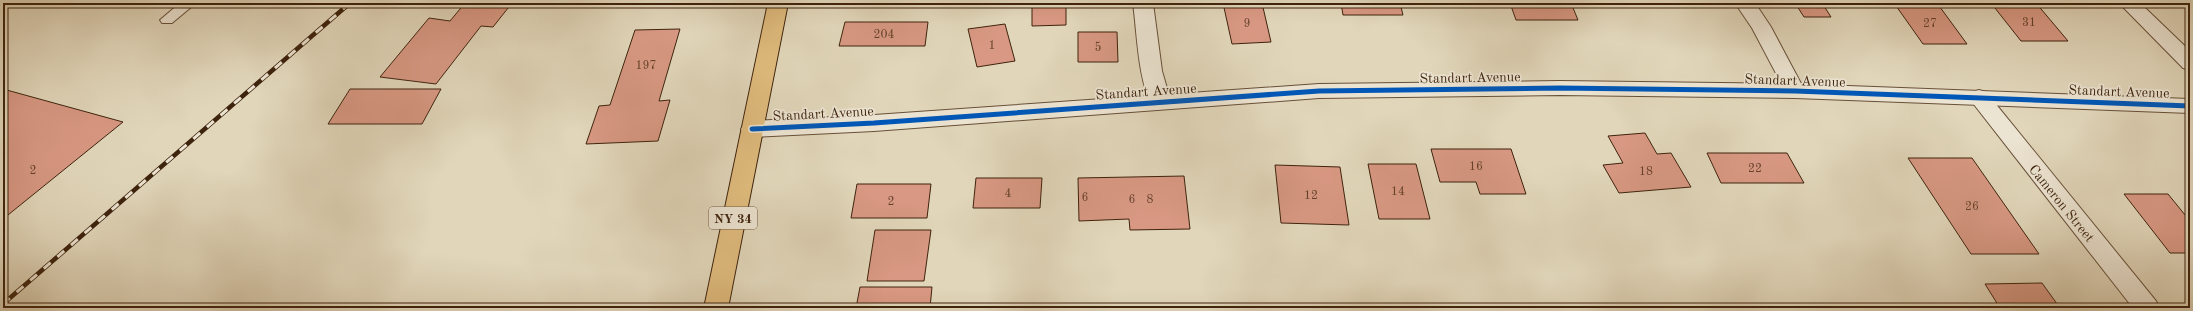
<svg xmlns="http://www.w3.org/2000/svg" width="2193" height="311" font-family="'Old Standard TT',serif">
<style>
.building{fill:#d89883;stroke:#3e230d}
.lines{fill:none;stroke-linecap:round;stroke-linejoin:round}
.service-casing{stroke:#675038;stroke-width:2}
.minor-casing{stroke:#675038;stroke-width:2}
.tertiary-casing{stroke:#675038;stroke-width:2}
.primary-casing{stroke:#3e230d;stroke-width:2}
.service{fill:#ece4d2;fill-rule:evenodd}
.minor{fill:#ece4d2;fill-rule:evenodd}
.tertiary{fill:#ece4d2;fill-rule:evenodd}
.primary{fill:#e0bb7d;fill-rule:evenodd}
.rail-casing{stroke:#3e230d;stroke-width:4.5}
.rail{stroke:#ece4d2;stroke-width:3;stroke-dasharray:9;stroke-linecap:butt}
.cycleway-casing{stroke:#ece4d2;stroke-width:8}
.cycleway{stroke:#0057b8;stroke-width:5}
.labels{text-anchor:middle;stroke-width:3.5;stroke-linejoin:round;paint-order:stroke}
.number-label{font-size:12px;fill:#64402a}
.shield{fill:#ece4d2;stroke:#725d48;stroke-width:1}
.shield-label{font-size:13px;font-weight:bold;fill:#3e230d}
.street-label{font-size:14px;fill:#3e230d;stroke:#ece4d2}
</style>
<rect width="100%" height="100%" fill="#e1d6ba"/>
<filter id="stains"><feTurbulence type="fractalNoise" baseFrequency=".005" numOctaves="4"/><feColorMatrix values="0 0 0 0 .2 0 0 0 0 .09 0 0 0 0 .02 0 0 0 .5 -.17"/></filter>
<radialGradient id="worn" r=".72"><stop offset=".6" stop-color="#630" stop-opacity="0"/><stop offset="1" stop-color="#630" stop-opacity=".3"/></radialGradient>
<g class="building">
<polygon points="465,3 512,3 493,27 481,26 436,84 380,77 429,18 450,21"/>
<polygon points="1032,3 1066,3 1066,25 1032,26"/>
<polygon points="1223,3 1262,3 1271,42 1232,44"/>
<polygon points="1326,3 1400,3 1403,15 1343,15 1341,3"/>
<polygon points="1510,3 1571,3 1578,20 1516,20"/>
<polygon points="1795,3 1822,3 1831,17 1804,17"/>
<polygon points="1894,3 1937,3 1967,44 1923,44"/>
<polygon points="1991,3 2036,3 2068,41 2021,41"/>
<polygon points="845,22 928,22 925,46 839,46"/>
<polygon points="1005,24 1015,61 977,67 968,29"/>
<polygon points="680,29 659,101 670,100 658,141 586,144 599,106 610,105 635,30"/>
<polygon points="1078,32 1117,32 1118,62 1078,62"/>
<polygon points="3,89 123,122 3,219"/>
<polygon points="350,89 441,89 422,124 328,124"/>
<polygon points="1645,133 1657,154 1671,153 1691,187 1619,193 1603,165 1623,163 1608,136"/>
<polygon points="1431,149 1511,149 1526,194 1480,194 1476,182 1440,182"/>
<polygon points="1707,153 1787,153 1804,183 1721,183"/>
<polygon points="1908,158 1972,158 2039,254 1971,254"/>
<polygon points="1368,164 1416,164 1430,219 1379,219"/>
<polygon points="1275,165 1340,167 1349,225 1281,223"/>
<polygon points="1184,176 1190,229 1130,230 1129,219 1079,221 1078,178"/>
<polygon points="976,178 1042,178 1040,208 973,208"/>
<polygon points="857,184 931,184 927,218 851,218"/>
<polygon points="2124,194 2168,194 2190,221 2190,253 2170,253"/>
<polygon points="875,230 931,230 924,281 867,281"/>
<polygon points="2042,283 2060,308 2000,308 1985,284"/>
<polygon points="860,287 932,287 930,308 856,308"/>
</g>
<g class="lines">
<defs>
<polygon id="service" points="180,3 196,3 172,23 162,23 160,20"/>
<g id="minor">
<path d="M1133 3H1153L1162 71 1171 102 1167 107 1160 109 1153 107C1138 83 1137 32 1133 3Z"/>
<polygon points="1735,3 1755,3 1771,27 1805,91 1802,96 1795,98 1788,96 1752,28"/>
<polygon points="2119,3 2140,3 2190,51 2190,70 2183,68"/>
<polygon points="1979,90 1986,92 2156,301 2159,308 2133,308 1972,102 1969,97 1972,92"/>
</g>
<polygon id="tertiary" points="1560,81 1795,84 2190,99 2190,113 1795,98 1560,95 1319,98 874,131 752,137 744,134 741,129 744,124 752,121 874,115 1319,84"/>
<polygon id="primary" points="768,3 788,3 728,308 704,308"/>
</defs>
<use href="#service" class="service-casing"/>
<use href="#minor" class="minor-casing"/>
<use href="#tertiary" class="tertiary-casing"/>
<use href="#primary" class="primary-casing"/>
<use href="#service" class="service"/>
<use href="#minor" class="minor"/>
<use href="#tertiary" class="tertiary"/>
<use href="#primary" class="primary"/>
<defs>
<polyline id="rail" points="3,304 350,3"/>
</defs>
<use href="#rail" class="rail-casing"/>
<use href="#rail" class="rail"/>
<defs>
<polyline id="cycleway" points="752,129 874,123 1319,91 1560,88 1795,91 2190,106"/>
</defs>
<use href="#cycleway" class="cycleway-casing"/>
<use href="#cycleway" class="cycleway"/>
</g>
<g class="labels">
<g class="number-label">
<text x="2029" y="26">31</text>
<text x="1247" y="27">9</text>
<text x="1930" y="27">27</text>
<text x="884" y="38">204</text>
<text x="992" y="49">1</text>
<text x="1098" y="51">5</text>
<text x="646" y="69">197</text>
<text x="1476" y="170">16</text>
<text x="1755" y="172">22</text>
<text x="33" y="174">2</text>
<text x="1646" y="175">18</text>
<text x="1398" y="195">14</text>
<text x="1008" y="197">4</text>
<text x="1311" y="199">12</text>
<text x="1085" y="201">6</text>
<text x="1132" y="203">6</text>
<text x="1150" y="203">8</text>
<text x="891" y="205">2</text>
<text x="1972" y="210">26</text>
</g>
<rect class="shield" x="709" y="207" width="48" height="22" rx="3"/>
<g class="shield-label">
<text x="733" y="223">NY 34</text>
</g>
<g class="street-label">
<text transform="translate(1470 77) rotate(-1)" y="5">Standart Avenue</text>
<text transform="translate(1795 80) rotate(2)" y="5">Standart Avenue</text>
<text transform="translate(1146 91) rotate(-4)" y="5">Standart Avenue</text>
<text transform="translate(2119 91) rotate(2)" y="5">Standart Avenue</text>
<text transform="translate(823 113) rotate(-3)" y="5">Standart Avenue</text>
<text transform="translate(2062 203) rotate(51)" y="5">Cameron Street</text>
</g>
</g>
<rect width="2193" height="311" fill="none" stroke="#e1d6ba" stroke-width="16"/>
<rect x="4" y="4" width="2185" height="303" fill="none" stroke="#3e230d" stroke-width="2"/>
<rect x="8" y="8" width="2177" height="295" fill="none" stroke="#3e230d"/>
<rect width="100%" height="100%" filter="url(#stains)"/>
<rect width="100%" height="100%" fill="url(#worn)"/>
</svg>
